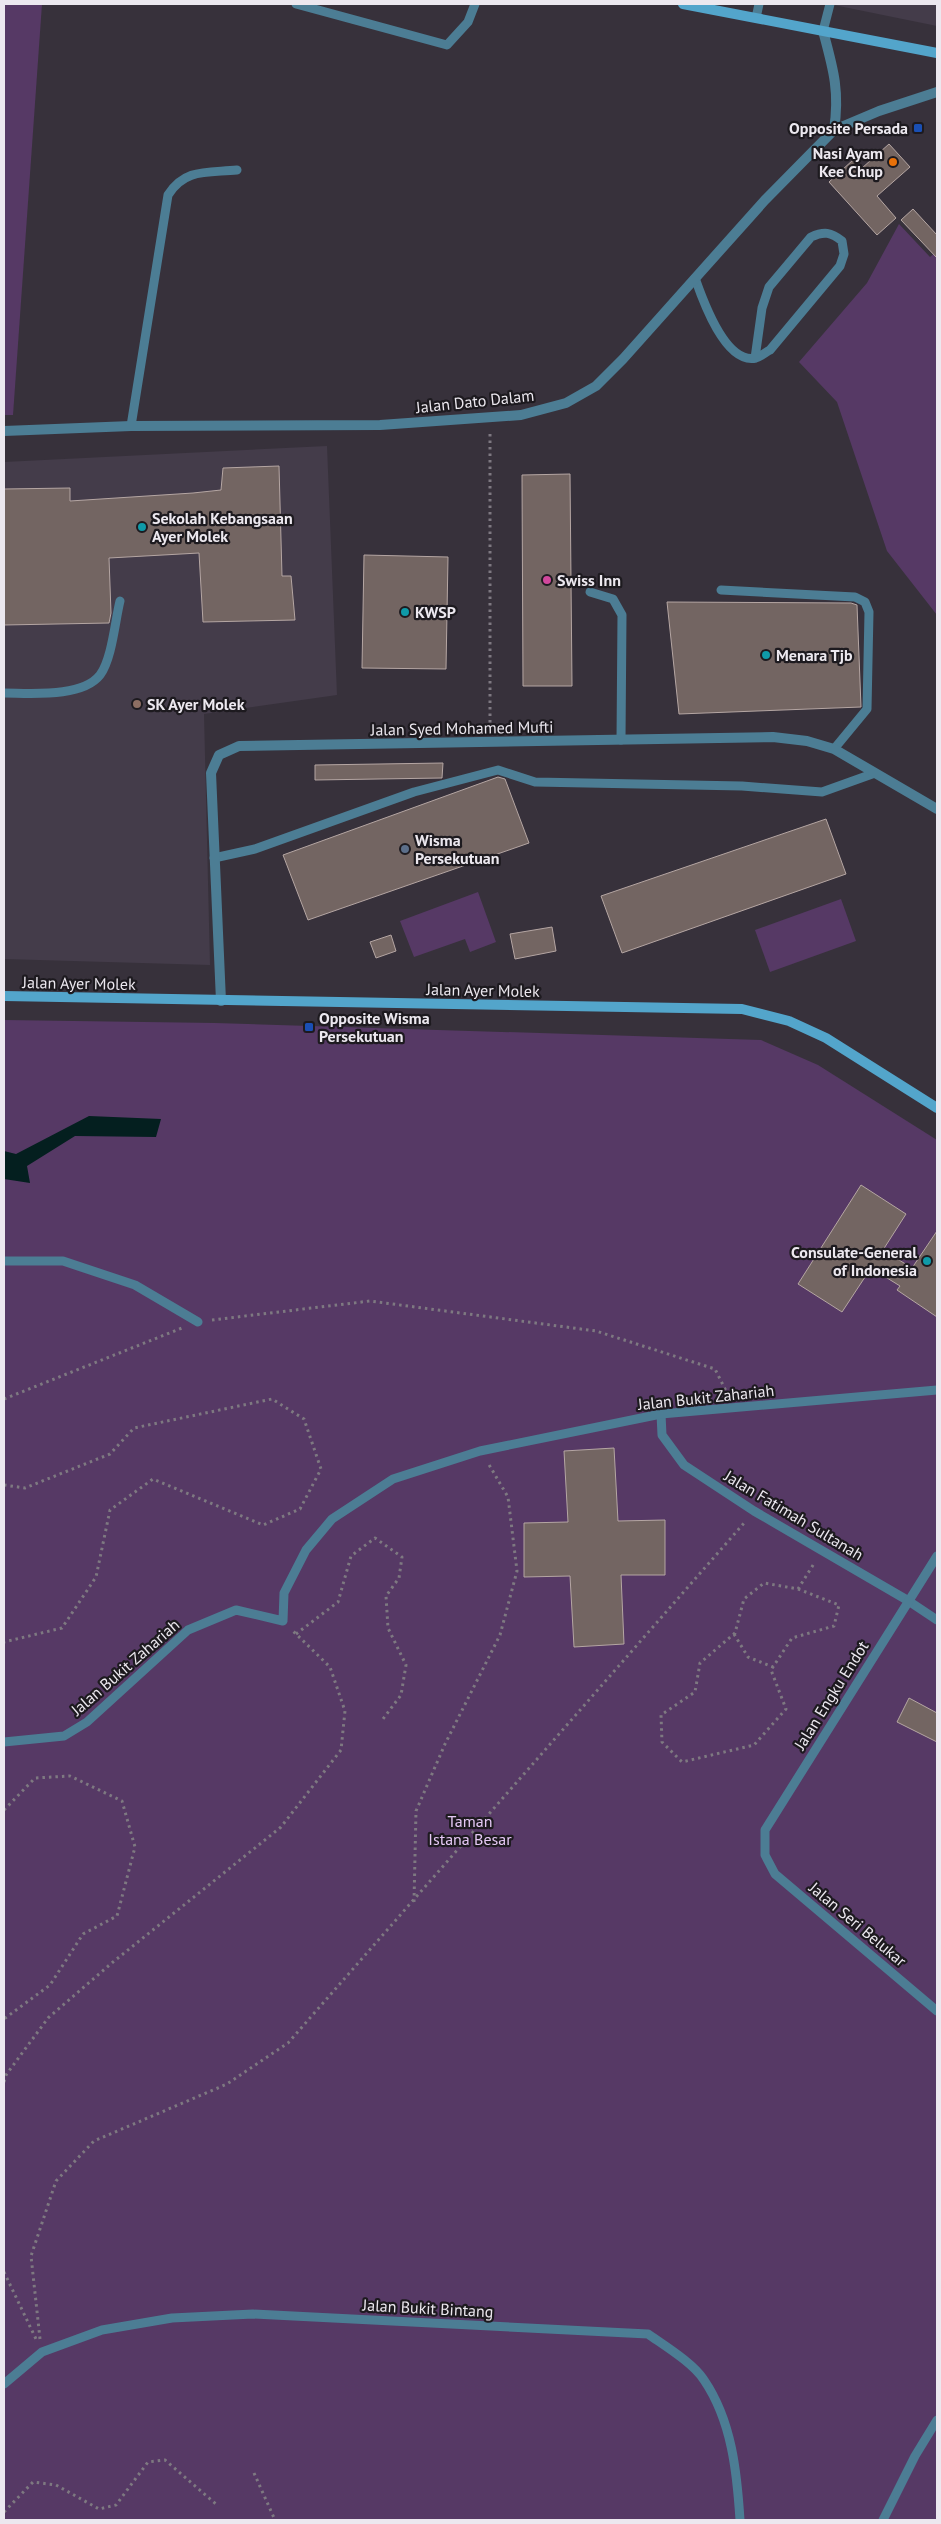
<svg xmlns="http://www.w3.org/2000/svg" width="941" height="2524" font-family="'PT Sans',sans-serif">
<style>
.built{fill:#443c4a}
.green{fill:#563965}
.water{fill:#041f1f}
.building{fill:#736562;stroke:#b5a6a3}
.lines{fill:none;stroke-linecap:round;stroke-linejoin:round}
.path{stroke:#7e7981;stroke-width:3;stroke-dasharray:2.5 4;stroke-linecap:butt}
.lane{stroke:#4c7d94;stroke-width:9}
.street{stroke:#4c7d94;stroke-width:10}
.secondary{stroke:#53a5cb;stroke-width:10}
.transit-dot{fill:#1a4fb4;stroke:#1d1a1f;stroke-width:2}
.food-dot{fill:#e8710a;stroke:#1d1a1f;stroke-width:2}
.culture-dot{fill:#0f9aa8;stroke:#1d1a1f;stroke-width:2}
.hotel-dot{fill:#d1479c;stroke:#1d1a1f;stroke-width:2}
.education-dot{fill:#8d6e63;stroke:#1d1a1f;stroke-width:2}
.service-dot{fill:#5c6f8a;stroke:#1d1a1f;stroke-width:2}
.labels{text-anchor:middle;stroke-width:4.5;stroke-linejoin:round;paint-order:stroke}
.poi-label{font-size:16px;font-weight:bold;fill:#ece8ef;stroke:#1d1a1f;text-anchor:start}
.street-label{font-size:16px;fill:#ece8ef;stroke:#1d1a1f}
.park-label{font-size:16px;fill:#e5c8f5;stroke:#1d1a1f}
</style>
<rect width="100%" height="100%" fill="#37313b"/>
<g class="built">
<polygon points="829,4 937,4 937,26"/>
<polygon points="327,446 337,695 204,714 210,965 4,959 4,462"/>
</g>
<g class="green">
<polygon points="4,4 42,4 13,415 4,415"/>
<polygon points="899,224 930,257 937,251 937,615 887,551 837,402 799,362 867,283"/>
<polygon points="478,892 496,942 470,952 465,939 414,957 400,921"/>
<polygon points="841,899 856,941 770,972 755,930"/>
<polygon points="4,1020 215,1023 761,1040 818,1065 937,1140 937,2520 4,2520"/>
</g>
<polygon class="water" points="89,1116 161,1119 156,1137 75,1136 27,1166 30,1183 4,1179 4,1151 16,1154"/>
<g class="building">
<polygon points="889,144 910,167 877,196 896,218 877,235 829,182 854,159 862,168"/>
<polygon points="913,209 937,235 937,258 901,220"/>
<polygon points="279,466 282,576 291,576 295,620 203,622 199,553 109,558 111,613 109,623 4,625 4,489 70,488 70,501 193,493 221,490 223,468"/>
<polygon points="570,474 572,686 523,686 522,475"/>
<polygon points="364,555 448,557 446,669 362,668"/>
<polygon points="667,602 851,603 857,605 861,707 679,714"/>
<polygon points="443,763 442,778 315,780 315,765"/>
<polygon points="498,777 505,779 529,843 308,920 283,855"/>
<polygon points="826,819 846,874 622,953 601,896"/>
<polygon points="552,927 556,951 515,959 510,934"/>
<polygon points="391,935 396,951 376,958 370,942"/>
<polygon points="861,1185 906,1214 883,1250 912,1268 937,1231 937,1317 897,1290 900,1286 871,1268 842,1312 798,1284"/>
<polygon points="614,1448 618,1521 665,1520 665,1575 621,1575 624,1644 574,1647 570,1576 524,1577 524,1523 568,1522 564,1451"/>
<polygon points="909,1698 937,1713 937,1742 897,1722"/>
</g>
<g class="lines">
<g class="path">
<polyline points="490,729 490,432"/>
<polyline points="212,1320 370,1301 596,1331 715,1369 728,1395"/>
<polyline points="4,1399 182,1328"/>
<polyline points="4,1485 25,1488 110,1454 134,1428 272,1399 304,1419 321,1469 300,1509 263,1525 153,1479 110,1510 96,1577 62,1628 4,1642"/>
<polyline points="798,1589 839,1605 834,1626 792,1638 771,1670 786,1709 754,1745 682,1762 662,1742 661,1715 695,1692 700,1663 735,1633 744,1599 764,1583 798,1589 815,1562"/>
<polyline points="296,1634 338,1602 351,1556 375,1538 402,1557 399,1578 386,1596 388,1628 406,1665 401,1695 383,1719"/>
<polyline points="734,1634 748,1657 773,1667"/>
<polyline points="4,1810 35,1778 70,1776 122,1801 135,1847 117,1916 83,1934 50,1985 4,2019"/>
<polyline points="414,1902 416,1811 445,1744 500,1635 517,1571 508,1497 488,1463"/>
<polyline points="4,2082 6,2075 48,2018 113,1962 281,1827 341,1750 345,1711 330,1667 292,1630"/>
<polyline points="4,2272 36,2339"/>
<polyline points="40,2339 31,2256 56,2181 94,2141 227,2084 288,2043 745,1522"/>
<polyline points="254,2473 275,2520"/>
<polyline points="4,2512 33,2482 56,2485 99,2509 116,2505 148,2462 165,2460 217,2505"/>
</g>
<g class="lane">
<polyline points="296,4 447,45 468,22 475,4"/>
<polyline points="756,18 759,4"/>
<polyline points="823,31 830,4"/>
<path d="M695 278C702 298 725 365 756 358 760 357 766 352 770 350L840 266 844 254 842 241C831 232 824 231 811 237L769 287 762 308 755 358"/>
<path d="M131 426 168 195C185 168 208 173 237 170"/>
<polyline points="721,590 855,597 865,602 869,612 867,709 834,749"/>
<polyline points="590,592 613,599 622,615 621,740"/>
<path d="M4 693C30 693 82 698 100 675 112 659 115 621 120 601"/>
<polyline points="214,858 255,849 414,792 498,770 535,782 742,786 822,792 875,773"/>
<polyline points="4,1261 63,1261 135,1285 198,1322"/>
<polyline points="661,1414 662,1435 684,1465 754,1511 907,1600 937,1620"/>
<polyline points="937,1556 765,1830 765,1855 775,1874 937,2011"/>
<polyline points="4,1742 64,1736 87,1722 188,1630 236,1610 283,1621 284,1593 306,1550 332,1519 393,1479 480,1451 661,1414 937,1390"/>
<path d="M4 2384 42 2352 102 2330 172 2318 253 2314 648 2334C665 2346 693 2363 704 2380 732 2421 737 2473 740 2520"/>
<polyline points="883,2520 915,2456 937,2420"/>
</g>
<g class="street">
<path d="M823 31C833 68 840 91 834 130"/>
<polyline points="4,431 131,426 380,425 521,415 566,403 596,386 623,359 765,200 834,130 879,111 937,92"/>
<polyline points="221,1001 211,773 219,755 239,746 773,737 807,741 834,749 937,809"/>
</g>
<g class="secondary">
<polyline points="683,4 937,53"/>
<polyline points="4,996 742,1009 789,1021 826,1038 937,1108"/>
</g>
</g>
<g class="transit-dot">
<rect x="913" y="123" width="10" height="10" rx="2.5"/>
<rect x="304" y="1022" width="10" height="10" rx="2.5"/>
</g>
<circle class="food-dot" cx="893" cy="162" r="5"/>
<g class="culture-dot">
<circle cx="142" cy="527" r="5"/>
<circle cx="405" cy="612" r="5"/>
<circle cx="766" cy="655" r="5"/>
<circle cx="927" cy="1261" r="5"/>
</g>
<circle class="hotel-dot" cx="547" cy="580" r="5"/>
<circle class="education-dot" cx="137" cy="704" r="5"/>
<circle class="service-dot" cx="405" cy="849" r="5"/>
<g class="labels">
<g class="poi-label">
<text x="908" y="134" text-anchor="end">Opposite Persada</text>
<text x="883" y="159" text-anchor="end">Nasi Ayam<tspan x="883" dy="18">Kee Chup</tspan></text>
<text x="152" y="524">Sekolah Kebangsaan<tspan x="152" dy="18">Ayer Molek</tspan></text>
<text x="557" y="586">Swiss Inn</text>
<text x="415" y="618">KWSP</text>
<text x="776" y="661">Menara Tjb</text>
<text x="147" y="710">SK Ayer Molek</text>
<text x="415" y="846">Wisma<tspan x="415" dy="18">Persekutuan</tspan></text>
<text x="319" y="1024">Opposite Wisma<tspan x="319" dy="18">Persekutuan</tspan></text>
<text x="917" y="1258" text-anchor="end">Consulate-General<tspan x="917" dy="18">of Indonesia</tspan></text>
</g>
<g class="street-label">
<text transform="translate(475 401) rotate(-6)" y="6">Jalan Dato Dalam</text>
<text transform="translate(462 728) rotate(-1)" y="6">Jalan Syed Mohamed Mufti</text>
<text transform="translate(79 983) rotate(1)" y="6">Jalan Ayer Molek</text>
<text transform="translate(483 990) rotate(1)" y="6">Jalan Ayer Molek</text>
<text transform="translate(706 1397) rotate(-6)" y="6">Jalan Bukit Zahariah</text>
<text transform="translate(794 1515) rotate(31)" y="6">Jalan Fatimah Sultanah</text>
<text transform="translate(125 1667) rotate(-41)" y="6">Jalan Bukit Zahariah</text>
<text transform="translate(831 1695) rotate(-58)" y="6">Jalan Engku Endot</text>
<text transform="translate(858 1924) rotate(40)" y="6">Jalan Seri Belukar</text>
<text transform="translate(428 2308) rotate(3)" y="6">Jalan Bukit Bintang</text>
</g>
<g class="park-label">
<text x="470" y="1827">Taman<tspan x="470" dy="18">Istana Besar</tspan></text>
</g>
</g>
<rect width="941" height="2524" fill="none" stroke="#ece8ef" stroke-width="10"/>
</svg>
